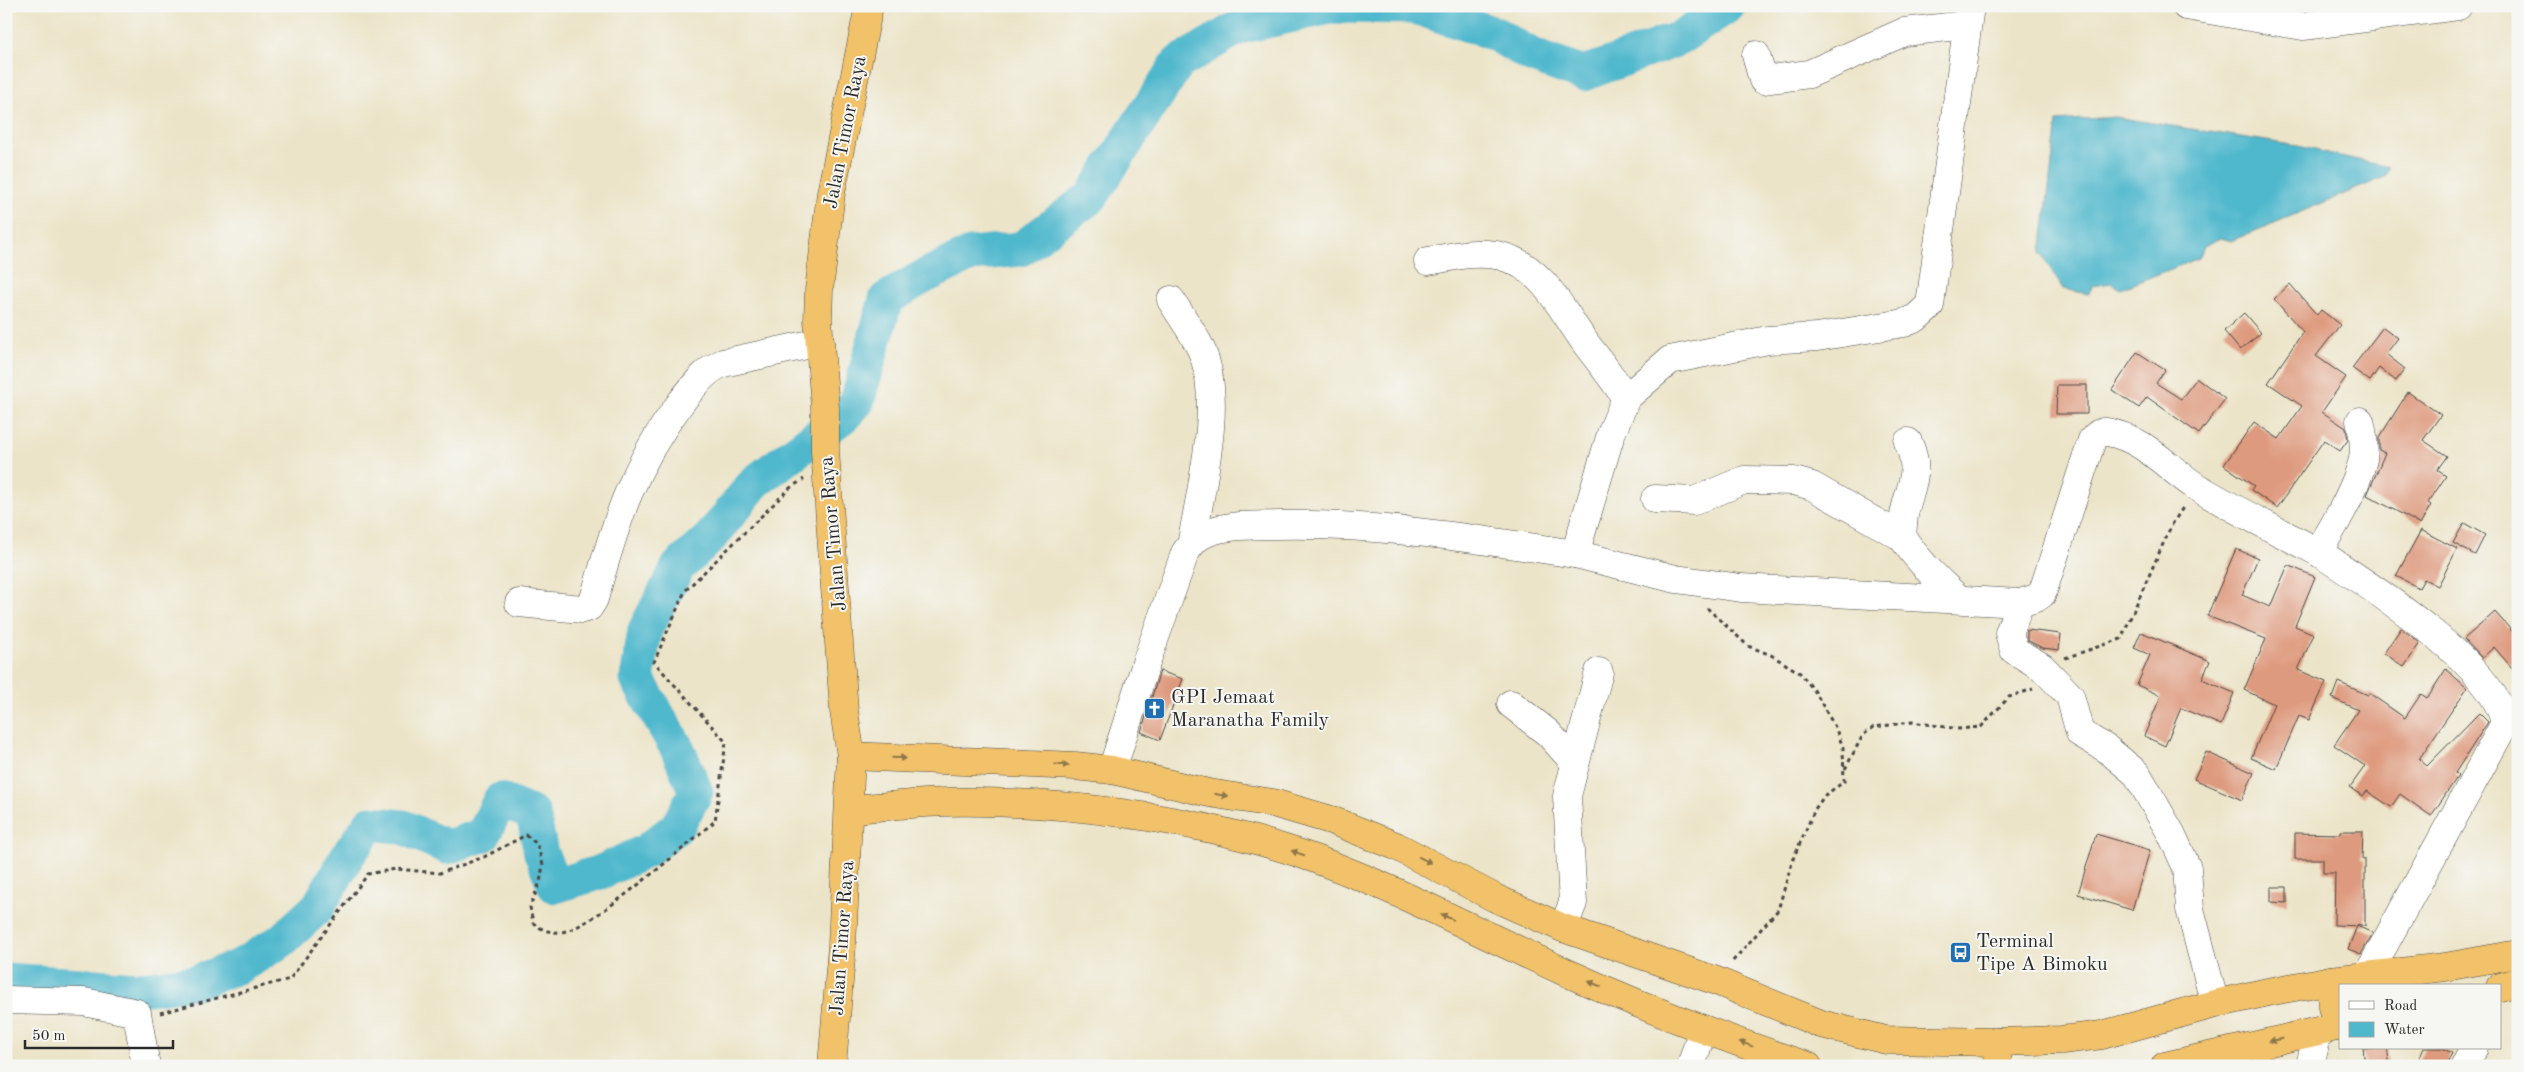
<svg xmlns="http://www.w3.org/2000/svg" width="2524" height="1072" font-family="'Old Standard TT',serif">
<style>
.water{fill:#4fb8cd;stroke:#3d727c}
.lines{fill:none;stroke-linecap:round;stroke-linejoin:round}
.river{stroke:#4fb8cd;stroke-width:35}
.building{fill:#de9a7e}
.minor-casing{stroke:#484743;stroke-width:29}
.highway-casing{stroke:#484743;stroke-width:29}
.path{stroke:#484743;stroke-width:3;stroke-dasharray:4 4;stroke-linecap:butt}
.minor{stroke:#fff;stroke-width:28}
.highway{stroke:#f2c26a;stroke-width:28}
.oneway{fill:#8e764a}
.labels{text-anchor:middle;stroke-width:4;stroke-linejoin:round;paint-order:stroke}
.street-label{font-size:20px;fill:#2b2b2b;stroke:#f6f6f2}
.poi-label{font-size:20px;fill:#2b2b2b;stroke:#f6f6f2;text-anchor:start}
</style>
<rect width="100%" height="100%" fill="#f6f6f2"/>
<filter id="ink" filterUnits="userSpaceOnUse"><feTurbulence type="fractalNoise" baseFrequency=".02" numOctaves="2"/><feDisplacementMap in="SourceGraphic" scale="10" xChannelSelector="R" yChannelSelector="G"/><feConvolveMatrix kernelMatrix="1 2 1 2 8 2 1 2 1" color-interpolation-filters="sRGB"/></filter>
<filter id="wash" filterUnits="userSpaceOnUse"><feTurbulence type="fractalNoise" baseFrequency=".0096" numOctaves="4" result="noise"/><feDisplacementMap in="SourceGraphic" scale="20" xChannelSelector="R" yChannelSelector="G"/><feGaussianBlur stdDeviation="1.12" result="paint"/><feColorMatrix in="noise" values="0 0 0 0 0 0 0 0 0 0 0 0 0 0 0 0 0 1.4 0 .05"/><feComposite in="paint" operator="in"/></filter>
<g filter="url(#wash)">
<rect width="100%" height="100%" fill="#ece4c8"/>
<polygon class="water" points="2115,117 2298,146 2388,167 2385,177 2231,241 2221,238 2204,246 2199,258 2120,289 2111,283 2093,286 2088,294 2063,289 2041,253 2057,121"/>
<g class="lines">
<polyline class="river" points="6,980 140,989 196,982 240,966 281,941 318,907 348,855 371,823 403,827 447,847 483,835 500,800 533,814 541,853 555,886 601,872 646,851 677,827 696,792 678,750 637,679 645,630 678,567 709,539 755,482 845,415 857,402 886,299 923,277 971,254 1021,249 1091,197 1178,63 1239,27 1335,6 1415,7 1495,34 1533,56 1583,74 1678,39 1728,6"/>
</g>
<g id="blocks">
<g class="building">
<polygon points="2290,284 2317,315 2321,310 2340,325 2316,356 2346,377 2322,412 2346,428 2348,440 2340,451 2324,440 2277,508 2251,490 2254,486 2224,465 2254,422 2279,439 2302,406 2268,383 2303,332 2274,299"/>
<polygon points="2244,313 2261,333 2240,350 2224,331"/>
<polygon points="2383,327 2398,338 2386,354 2405,369 2396,381 2379,368 2370,381 2352,368"/>
<polygon points="2137,352 2165,370 2156,383 2181,399 2197,378 2225,399 2199,434 2147,397 2139,408 2112,390"/>
<polygon points="2057,385 2087,385 2087,414 2056,414"/>
<polygon points="2408,392 2441,415 2423,440 2447,456 2437,470 2446,476 2428,503 2431,505 2420,524 2367,495 2385,453 2379,450 2379,438"/>
<polygon points="2464,523 2485,535 2475,555 2453,543"/>
<polygon points="2421,530 2457,549 2438,586 2424,579 2419,588 2396,576"/>
<polygon points="2236,549 2258,558 2242,595 2270,607 2288,565 2315,577 2295,626 2314,634 2298,670 2326,682 2309,720 2299,716 2276,769 2251,758 2274,704 2244,690 2266,639 2207,616"/>
<polygon points="2495,612 2518,638 2518,675 2494,647 2482,658 2464,639"/>
<polygon points="2401,628 2420,643 2404,667 2384,653"/>
<polygon points="2027,630 2061,634 2059,650 2042,648 2027,640"/>
<polygon points="2141,632 2210,661 2202,679 2234,693 2221,725 2181,708 2165,746 2144,736 2161,696 2137,685 2150,655 2134,648"/>
<polygon points="2446,669 2467,688 2419,759 2427,766 2479,713 2488,722 2455,773 2458,776 2431,816 2400,794 2391,807 2367,791 2363,796 2350,787 2365,766 2334,745 2358,710 2332,698 2338,682 2368,695 2369,693 2405,718 2421,694 2427,698"/>
<polygon points="1160,671 1183,679 1160,740 1141,732"/>
<polygon points="2206,752 2254,773 2242,800 2194,779"/>
<polygon points="2340,831 2363,831 2362,859 2365,859 2365,926 2334,925 2335,873 2323,873 2323,859 2295,859 2295,833 2340,834"/>
<polygon points="2096,834 2150,850 2132,910 2078,894"/>
<polygon points="2271,887 2287,887 2287,903 2271,902"/>
<polygon points="2357,926 2373,933 2361,954 2348,949"/>
<polygon points="2363,1048 2387,1048 2390,1066 2365,1066"/>
<polygon points="2424,1048 2442,1048 2452,1053 2446,1066 2416,1066"/>
</g>
</g>
</g>
<g filter="url(#ink)">
<use href="#blocks" fill-opacity="0" stroke="#484743" stroke-width="1"/>
<g class="lines">
<defs>
<g id="minor">
<path d="M1970 6 1930 305 1916 318 1904 323 1817 337 1768 340 1670 360 1626 398 1611 434 1575 554 1676 579 1741 588 2020 603 2036 598 2042 594 2092 440C2096 435 2100 431 2107 432 2144 438 2168 469 2197 487 2236 511 2278 531 2318 552"/>
<polyline points="2186,6 2303,26 2458,6"/>
<polyline points="1756,55 1763,80 1809,74 1904,32 1966,25"/>
<path d="M1428 261C1451 257 1478 250 1501 256 1544 267 1563 313 1587 345 1601 363 1614 380 1626 398"/>
<path d="M1171 300C1181 316 1193 332 1201 349 1224 400 1201 487 1192 541"/>
<path d="M2360 421C2363 433 2365 446 2363 459 2357 486 2333 528 2318 552 2367 584 2494 664 2505 723L2367 976"/>
<path d="M1908 442C1920 469 1913 480 1906 506 1903 516 1903 527 1902 537 1918 561 1936 579 1958 598"/>
<polyline points="1655,499 1694,501 1744,480 1794,481 1812,486 1902,537"/>
<path d="M519 603 582 609 589 607 594 599C616 521 632 467 682 401 695 385 704 371 723 363L820 342"/>
<polyline points="2020,603 2009,633 2014,650 2042,667 2070,696 2080,733 2107,749 2137,774 2172,835 2187,868 2190,909 2215,1004"/>
<polyline points="1511,704 1548,733 1575,763"/>
<path d="M1112 770 1147 660 1185 553C1191 544 1196 537 1206 533 1229 524 1254 526 1278 525 1378 523 1477 539 1575 554"/>
<polyline points="1563,928 1573,903 1567,796 1599,672"/>
<polyline points="6,1000 84,1002 137,1013 146,1066"/>
<polyline points="1691,1066 1703,1029"/>
<polyline points="2310,1066 2318,1032"/>
<polyline points="2465,1066 2474,1048"/>
</g>
<g id="highway">
<polyline points="851,756 1075,766 1112,770 1209,793 1273,803 1331,820 1396,846 1495,898 1563,928 1714,980 1821,1024 1886,1040 1998,1042 2062,1040 2102,1035 2215,1004 2268,992 2331,980 2445,967 2518,954"/>
<path d="M850 809C882 807 914 803 946 802 1057 800 1189 817 1295 852 1388 883 1474 931 1563 971 1642 1007 1725 1039 1808 1066"/>
<polyline points="2331,980 2332,1007 2338,1027"/>
<polyline points="2500,987 2518,982"/>
<polyline points="832,1066 842,945 851,756 844,711 825,451 825,408 818,320 819,290 831,193 869,6"/>
<polyline points="1997,1066 1998,1042"/>
<polyline points="2165,1066 2340,1026"/>
</g>
</defs>
<use href="#minor" class="minor-casing"/>
<use href="#highway" class="highway-casing"/>
<g class="path">
<polyline points="1707,608 1748,646 1771,655 1800,673 1814,690 1835,727 1843,747 1844,782 1825,795 1815,809 1793,859 1778,910 1732,962"/>
<polyline points="2065,658 2121,639 2171,526 2184,506"/>
<polyline points="1845,769 1863,735 1874,727 1912,722 1959,729 1981,727 2009,697 2033,689"/>
<path d="M160 1013 290 979 368 874 396 869 440 873 484 857 526 835 537 844 543 865 540 882 530 907 533 923C542 930 550 933 561 932 591 930 688 843 715 821L726 742 654 662 685 591 790 488 804 479"/>
</g>
<use href="#minor" class="minor"/>
<use href="#highway" class="highway"/>
</g>
<defs><path id="oneway-solid" d="M-6-.8H1V-3.2L6.5 0L1 3.2V.8H-6Z" transform="scale(1.25)"/></defs>
<g class="oneway">
<use href="#oneway-solid" transform="translate(899 758) rotate(2)"/>
<use href="#oneway-solid" transform="translate(1062 765) rotate(4)"/>
<use href="#oneway-solid" transform="translate(1221 795) rotate(10)"/>
<use href="#oneway-solid" transform="translate(1298 853) rotate(-161)"/>
<use href="#oneway-solid" transform="translate(1425 860) rotate(26)"/>
<use href="#oneway-solid" transform="translate(1447 917) rotate(-155)"/>
<use href="#oneway-solid" transform="translate(1595 984) rotate(-158)"/>
<use href="#oneway-solid" transform="translate(2276 1040) rotate(168)"/>
<use href="#oneway-solid" transform="translate(1746 1044) rotate(-160)"/>
</g>
</g>
<defs>
<symbol id="church-square" viewBox="-11 -11 22 22"><rect x="-9" y="-9" width="18" height="18" rx="4" fill="#1f6fb2" stroke="#f6f6f2"/><path d="M-1.2-6h2.4v3.5h3.3v2.4h-3.3V6h-2.4V-.1h-3.3v-2.4h3.3Z" fill="#fff"/></symbol>
<symbol id="bus-square" viewBox="-11 -11 22 22"><rect x="-9" y="-9" width="18" height="18" rx="4" fill="#1f6fb2" stroke="#f6f6f2"/><path d="M-5-6H5V4H4V6H2V4H-2V6H-4V4H-5ZM-3.5-4V0h7V-4ZM-3.5 1.2v1.5H-2V1.2ZM2 1.2v1.5H3.5V1.2Z" fill="#fff"/></symbol>
</defs>
<g fill-rule="evenodd">
<use href="#church-square" x="1142" y="696" width="25" height="25"/>
<use href="#bus-square" x="1948" y="940" width="25" height="25"/>
</g>
<g class="labels">
<g class="street-label">
<text transform="translate(844 132) rotate(-79)" y="7">Jalan Timor Raya</text>
<text transform="translate(832 534) rotate(-95)" y="7">Jalan Timor Raya</text>
<text transform="translate(841 938) rotate(-86)" y="7">Jalan Timor Raya</text>
</g>
<g class="poi-label">
<text x="1171" y="703">GPI Jemaat<tspan x="1171" dy="23">Maranatha Family</tspan></text>
<text x="1976" y="947">Terminal<tspan x="1976" dy="23">Tipe A Bimoku</tspan></text>
</g>
</g>
<rect width="2524" height="1072" fill="none" stroke="#f6f6f2" stroke-width="25"/>
<rect x="2339" y="984" width="162" height="65" fill="#f6f6f2" stroke="#a5a5a2"/>
<rect x="2349" y="1001" width="25" height="8" fill="#ffffff" stroke="#a5a5a2"/>
<text x="2384" y="1010" font-size="15" fill="#2b2b2b">Road</text>
<rect x="2349" y="1022" width="25" height="15" fill="#4fb8cd" stroke="#a5a5a2"/>
<text x="2384" y="1034" font-size="15" fill="#2b2b2b">Water</text>
<path d="M25 1040v8h148v-8" fill="none" stroke="#2b2b2b" stroke-width="2.5"/>
<text x="32" y="1040" font-size="15" fill="#2b2b2b" stroke="#f6f6f2" stroke-width="4" paint-order="stroke">50 m</text>
</svg>
